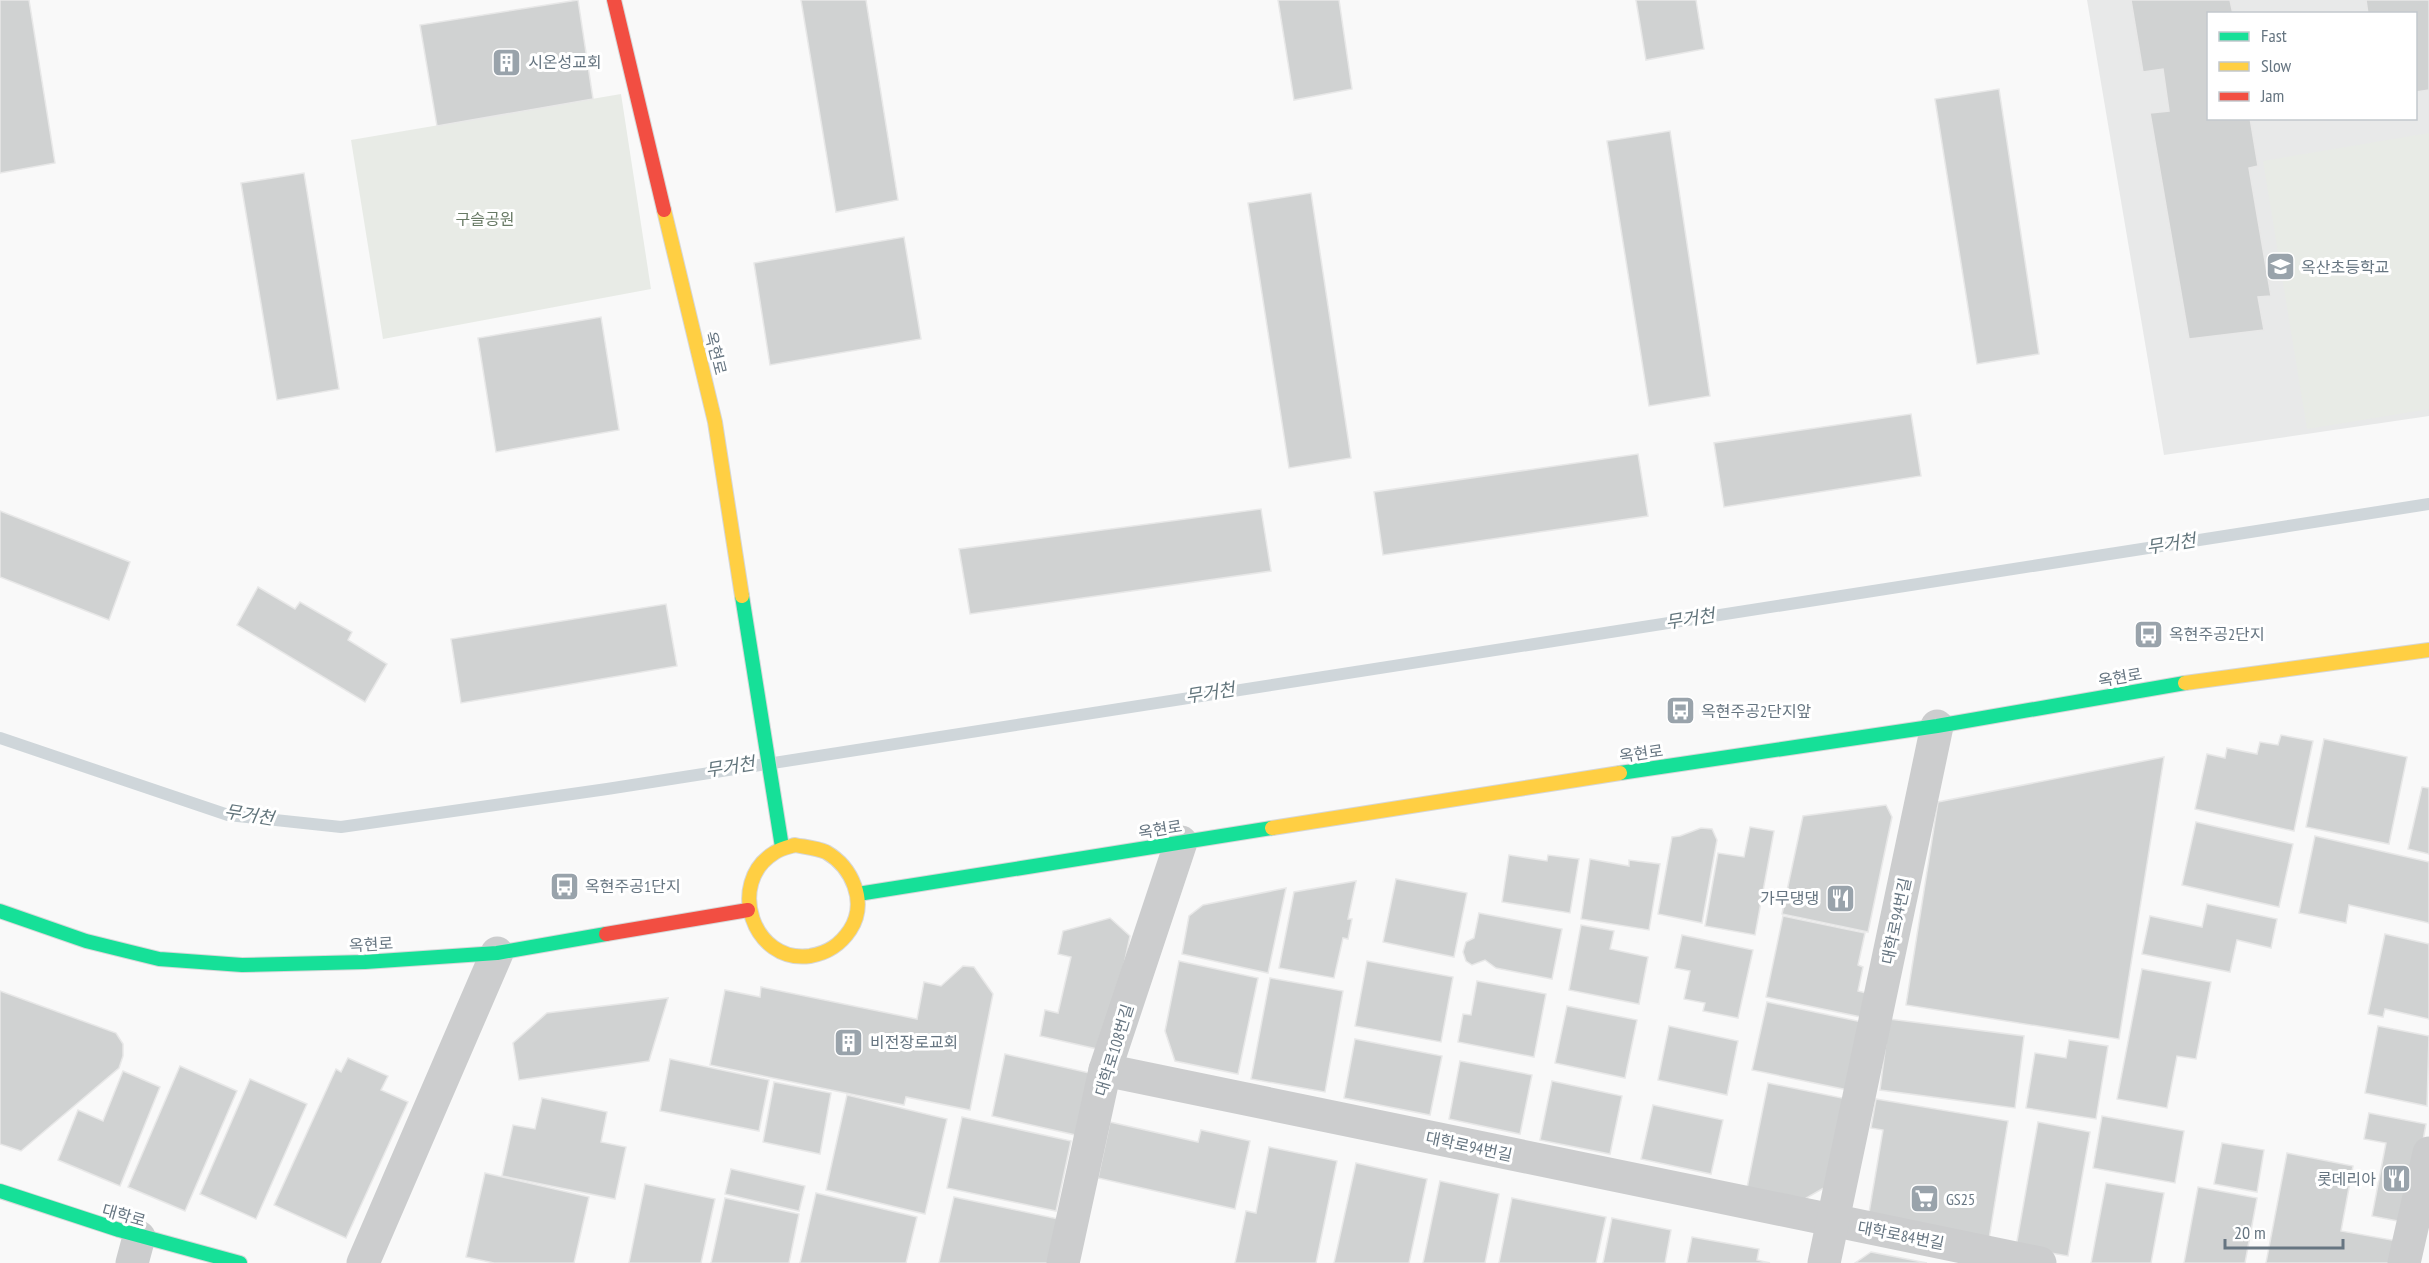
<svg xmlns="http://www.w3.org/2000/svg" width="2429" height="1263" font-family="'PT Sans Narrow','Noto Sans KR',sans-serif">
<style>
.built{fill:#e8e9e9;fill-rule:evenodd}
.green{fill:#e8ebe6}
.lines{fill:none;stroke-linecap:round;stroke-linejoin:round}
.stream{stroke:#cfd6da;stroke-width:12}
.building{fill:#d0d2d2;stroke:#e8e8e8;stroke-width:1.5}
.fast-casing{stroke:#d6d7d8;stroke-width:16}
.slow-casing{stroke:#d6d7d8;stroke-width:16}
.jam-casing{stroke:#d6d7d8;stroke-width:16}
.street{stroke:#cccdce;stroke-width:33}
.fast{stroke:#16e098;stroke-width:14}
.slow{stroke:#ffcf43;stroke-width:14}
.jam{stroke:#f24e42;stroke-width:14}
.labels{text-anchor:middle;stroke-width:6;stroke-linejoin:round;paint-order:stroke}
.poi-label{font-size:16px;fill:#667581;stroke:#fff;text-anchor:start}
.park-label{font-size:16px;fill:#687a65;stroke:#fff}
.street-label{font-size:16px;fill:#667581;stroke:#fff}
.water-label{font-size:18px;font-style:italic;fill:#61747b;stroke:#fff}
</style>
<rect width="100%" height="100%" fill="#f9f9f9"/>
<path class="built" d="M2087 0H2429V416L2164 455ZM2208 14H2416V118H2208Z"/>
<g class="green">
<polygon points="621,94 651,289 383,339 351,140"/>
<polygon points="2429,133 2429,409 2307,429 2263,161"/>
</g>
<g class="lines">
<polyline class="stream" points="0,738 228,815 341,827 607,789 2429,504"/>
</g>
<g class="building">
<polygon points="0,0 29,0 55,163 0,173"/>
<polygon points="578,0 593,99 437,126 420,25"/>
<polygon points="801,0 866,0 898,200 836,212"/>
<polygon points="1278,0 1339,0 1352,89 1294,100"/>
<polygon points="1636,0 1696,0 1704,49 1646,60"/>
<polygon points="2131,0 2230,0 2233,14 2208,14 2208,118 2250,118 2258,166 2249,168 2271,296 2258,297 2264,330 2189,339 2150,113 2169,111 2163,69 2143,72"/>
<polygon points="2366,0 2429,0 2429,90 2416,92 2416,14 2368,14"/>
<polygon points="1999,89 2039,354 1977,364 1935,99"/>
<polygon points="1670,131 1710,396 1649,406 1607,141"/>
<polygon points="304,173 339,389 277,400 241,183"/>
<polygon points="1311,193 1351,458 1289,468 1248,203"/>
<polygon points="904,237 921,339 770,365 754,263"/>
<polygon points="601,317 619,430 496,452 478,338"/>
<polygon points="1911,414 1921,476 1724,507 1714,443"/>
<polygon points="1638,454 1648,516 1383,555 1374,492"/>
<polygon points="1261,509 1271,571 970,614 959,549"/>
<polygon points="0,511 130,562 109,620 0,577"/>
<polygon points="258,587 295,609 300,602 352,632 348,640 387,664 365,702 237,625"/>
<polygon points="666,604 677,666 461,703 451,639"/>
<polygon points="2281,735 2313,741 2294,831 2195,809 2207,754 2225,758 2227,748 2257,754 2260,742 2278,745"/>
<polygon points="2324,739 2407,757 2389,844 2306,827"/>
<polygon points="2164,757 2119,1039 1906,1005 1938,802"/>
<polygon points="2422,787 2429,788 2429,854 2408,849"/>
<polygon points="1886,805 1892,817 1868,932 1782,914 1803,816"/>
<polygon points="2196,822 2293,844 2279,907 2182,885"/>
<polygon points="1750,827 1774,831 1755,935 1705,926 1718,853 1744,857"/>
<polygon points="1701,828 1712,829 1717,840 1702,923 1658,914 1672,837 1680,836"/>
<polygon points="2315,836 2429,862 2429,923 2349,905 2346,923 2299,913"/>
<polygon points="1509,855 1547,861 1548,855 1579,859 1570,913 1502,902"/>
<polygon points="1590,859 1629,866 1629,860 1660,864 1649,930 1581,919"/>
<polygon points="1396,879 1467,893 1454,957 1383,942"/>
<polygon points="1356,881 1348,919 1352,919 1348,939 1343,938 1334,978 1279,968 1294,892"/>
<polygon points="1286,888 1268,973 1182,954 1189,916 1203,905"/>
<polygon points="2207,904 2277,919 2271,948 2237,940 2230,972 2142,954 2150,916 2202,927"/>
<polygon points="1479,913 1562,929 1552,979 1496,968 1485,960 1472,965 1466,961 1463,952 1466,942 1474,938"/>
<polygon points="1783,916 1865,933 1858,965 1863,967 1858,991 1866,993 1861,1017 1766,997"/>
<polygon points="1110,918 1130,936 1106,1051 1040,1036 1045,1010 1058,1013 1071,957 1058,954 1063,931"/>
<polygon points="1581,925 1614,931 1610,949 1648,957 1639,1004 1569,990"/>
<polygon points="2385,934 2429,944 2429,1019 2385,1009 2383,1017 2368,1014"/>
<polygon points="1682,935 1753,950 1738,1018 1703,1011 1705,1003 1684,999 1690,971 1675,968"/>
<polygon points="1179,961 1258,978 1238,1074 1175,1061 1165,1031"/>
<polygon points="1367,961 1453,977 1441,1042 1355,1026"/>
<polygon points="963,966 974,967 993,994 970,1110 906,1097 904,1105 710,1065 725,990 760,997 761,987 917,1019 924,982 941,986"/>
<polygon points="2142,969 2211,982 2196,1059 2177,1056 2167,1108 2117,1099"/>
<polygon points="1270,978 1343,991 1325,1092 1251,1079"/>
<polygon points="1477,981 1546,994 1534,1057 1458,1042 1463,1014 1471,1015"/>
<polygon points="0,991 116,1033 123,1044 123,1056 119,1068 21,1151 0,1144"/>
<polygon points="668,998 649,1061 519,1080 513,1043 547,1013"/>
<polygon points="1767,1002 1862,1022 1848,1090 1752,1070"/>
<polygon points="1567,1006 1637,1020 1625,1078 1555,1063"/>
<polygon points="1889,1019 2024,1036 2015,1108 1880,1090"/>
<polygon points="1669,1026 1738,1041 1727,1095 1658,1080"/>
<polygon points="2378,1026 2429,1036 2427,1106 2365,1093"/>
<polygon points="1355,1039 1442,1056 1430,1115 1344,1098"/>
<polygon points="2069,1040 2108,1046 2096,1119 2026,1108 2035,1053 2066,1058"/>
<polygon points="1005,1054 1094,1074 1080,1136 992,1116"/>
<polygon points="348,1058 388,1076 381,1090 408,1102 346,1238 274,1205 336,1069 341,1072"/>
<polygon points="670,1059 769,1080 759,1131 660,1111"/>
<polygon points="1460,1061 1532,1075 1520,1134 1449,1119"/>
<polygon points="180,1066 237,1091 185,1211 128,1187"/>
<polygon points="123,1071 160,1087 120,1186 58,1160 78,1110 103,1121"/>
<polygon points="250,1079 307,1104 256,1219 200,1194"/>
<polygon points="1552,1081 1622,1096 1610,1154 1540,1140"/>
<polygon points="774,1082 831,1093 820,1154 763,1142"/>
<polygon points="1768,1083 1847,1099 1829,1185 1796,1204 1746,1193"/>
<polygon points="847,1095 947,1119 925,1214 826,1190"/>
<polygon points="542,1098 607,1112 601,1142 626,1147 615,1199 502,1176 513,1125 535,1129"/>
<polygon points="1876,1099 2008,1121 1989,1239 1868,1219 1883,1130 1871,1128"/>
<polygon points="1653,1105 1723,1120 1711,1174 1641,1159"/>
<polygon points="2369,1113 2426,1124 2408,1223 2372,1216 2386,1143 2364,1139"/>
<polygon points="2102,1116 2184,1131 2175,1183 2093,1168"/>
<polygon points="962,1117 1071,1141 1056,1211 947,1188"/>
<polygon points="1110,1122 1198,1142 1201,1130 1250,1141 1235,1209 1098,1178"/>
<polygon points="2038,1122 2090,1132 2068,1256 2016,1247"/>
<polygon points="2222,1143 2264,1150 2257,1192 2214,1184"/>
<polygon points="1269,1147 1337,1161 1316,1263 1235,1263 1246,1211 1256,1213"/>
<polygon points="2287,1153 2353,1166 2341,1231 2403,1242 2400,1263 2266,1263"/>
<polygon points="1356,1163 1427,1179 1409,1263 1334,1263"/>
<polygon points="731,1169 805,1186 799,1211 725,1194"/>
<polygon points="485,1173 589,1197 574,1263 494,1263 466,1257"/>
<polygon points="1440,1181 1499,1194 1485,1263 1423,1263"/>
<polygon points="2106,1183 2164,1193 2151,1263 2091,1263"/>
<polygon points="645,1184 715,1199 701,1263 629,1263"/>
<polygon points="2198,1187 2257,1198 2245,1263 2184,1263"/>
<polygon points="816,1193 917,1217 906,1263 800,1263"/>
<polygon points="954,1197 1063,1220 1053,1263 939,1263"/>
<polygon points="725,1198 799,1214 789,1263 711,1263"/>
<polygon points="1512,1198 1606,1217 1596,1263 1499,1263"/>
<polygon points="1612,1218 1671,1230 1665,1263 1603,1263"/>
<polygon points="1692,1237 1759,1249 1757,1260 1770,1263 1687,1263"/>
<polygon points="1871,1252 1927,1263 1855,1263"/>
</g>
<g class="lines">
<defs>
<g id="fast">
<polyline points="742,596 782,847"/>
<polyline points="1620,773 1937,726 2185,683"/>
<polyline points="858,894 1272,828"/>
<polyline points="0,911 86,941 159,959 242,965 365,962 497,953 606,934"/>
<polyline points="0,1191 119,1230 240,1263"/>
</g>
<g id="slow">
<polyline points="664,210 715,422 742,596"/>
<polyline points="2185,683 2429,650"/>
<polyline points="1272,828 1620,773"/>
<path d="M795 845C805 847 817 848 826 852 852 867 868 902 850 930 840 945 828 953 810 956 753 964 726 883 774 853 779 849 788 847 795 845Z"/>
</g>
<g id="jam">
<polyline points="614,0 664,210"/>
<polyline points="606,934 748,910"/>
</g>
</defs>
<use href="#fast" class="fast-casing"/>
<use href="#slow" class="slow-casing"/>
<use href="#jam" class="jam-casing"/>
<g class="street">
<polyline points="1105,1070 2040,1263"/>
<polyline points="132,1263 139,1237"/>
<polyline points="363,1263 497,953"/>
<polyline points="1063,1263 1105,1070 1181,842"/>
<polyline points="1824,1263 1937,726"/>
<polyline points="2404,1263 2429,1153"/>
</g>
<use href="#fast" class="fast"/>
<use href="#slow" class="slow"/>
<use href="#jam" class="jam"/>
</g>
<defs>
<symbol id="building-square" viewBox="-11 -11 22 22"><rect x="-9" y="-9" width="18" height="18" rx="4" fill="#99a3ab" stroke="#fff"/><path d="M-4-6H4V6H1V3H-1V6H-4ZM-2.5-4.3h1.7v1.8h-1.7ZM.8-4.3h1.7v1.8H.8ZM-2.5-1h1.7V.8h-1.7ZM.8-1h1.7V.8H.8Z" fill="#fff"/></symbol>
<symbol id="school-square" viewBox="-11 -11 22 22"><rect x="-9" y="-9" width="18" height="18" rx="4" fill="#99a3ab" stroke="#fff"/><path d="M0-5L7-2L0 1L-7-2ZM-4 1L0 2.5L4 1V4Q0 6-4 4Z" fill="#fff"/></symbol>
<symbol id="bus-square" viewBox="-11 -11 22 22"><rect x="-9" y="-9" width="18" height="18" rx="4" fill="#99a3ab" stroke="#fff"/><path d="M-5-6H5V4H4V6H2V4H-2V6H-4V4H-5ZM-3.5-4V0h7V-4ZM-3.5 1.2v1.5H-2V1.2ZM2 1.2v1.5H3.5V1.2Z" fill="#fff"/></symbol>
<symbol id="restaurant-square" viewBox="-11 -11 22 22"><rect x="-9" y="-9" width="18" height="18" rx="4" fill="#99a3ab" stroke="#fff"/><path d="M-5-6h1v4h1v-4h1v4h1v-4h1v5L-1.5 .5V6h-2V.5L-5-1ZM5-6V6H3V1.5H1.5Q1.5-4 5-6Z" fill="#fff"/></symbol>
<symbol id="supermarket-square" viewBox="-11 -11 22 22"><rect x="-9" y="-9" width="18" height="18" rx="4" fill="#99a3ab" stroke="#fff"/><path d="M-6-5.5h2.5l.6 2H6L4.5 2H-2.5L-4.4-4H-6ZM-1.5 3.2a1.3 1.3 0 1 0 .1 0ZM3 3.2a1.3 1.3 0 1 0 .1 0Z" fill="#fff"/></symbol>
</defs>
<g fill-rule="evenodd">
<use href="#building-square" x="490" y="46" width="33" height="33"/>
<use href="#school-square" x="2264" y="250" width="33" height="33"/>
<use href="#bus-square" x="2132" y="618" width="33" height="33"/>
<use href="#bus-square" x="1664" y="694" width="33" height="33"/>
<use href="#bus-square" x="548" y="870" width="33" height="33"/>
<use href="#restaurant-square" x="1824" y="882" width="33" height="33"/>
<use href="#building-square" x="832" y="1026" width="33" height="33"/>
<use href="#restaurant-square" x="2380" y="1162" width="33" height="33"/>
<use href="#supermarket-square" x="1908" y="1182" width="33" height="33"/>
</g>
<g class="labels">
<g class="poi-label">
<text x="528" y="68">시온성교회</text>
<text x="2301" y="273">옥산초등학교</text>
<text x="2169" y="640">옥현주공2단지</text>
<text x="1701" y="717">옥현주공2단지앞</text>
<text x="585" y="892">옥현주공1단지</text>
<text x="1819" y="904" text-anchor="end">가무댕댕</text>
<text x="870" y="1048">비전장로교회</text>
<text x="2376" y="1185" text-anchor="end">롯데리아</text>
<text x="1946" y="1205">GS25</text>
</g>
<g class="park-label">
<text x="485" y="225">구슬공원</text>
</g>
<g class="street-label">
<text transform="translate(716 353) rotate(76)" y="6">옥현로</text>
<text transform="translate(2120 677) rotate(-10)" y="6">옥현로</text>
<text transform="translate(1641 753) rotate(-8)" y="6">옥현로</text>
<text transform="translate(1160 829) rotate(-9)" y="6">옥현로</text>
<text transform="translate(1896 921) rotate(-78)" y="6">대학로94번길</text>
<text transform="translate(371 944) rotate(-3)" y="6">옥현로</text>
<text transform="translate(1114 1050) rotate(-73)" y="6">대학로108번길</text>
<text transform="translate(1469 1146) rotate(12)" y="6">대학로94번길</text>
<text transform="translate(124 1215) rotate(16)" y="6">대학로</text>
<text transform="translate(1901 1235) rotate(11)" y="6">대학로84번길</text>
</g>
<g class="water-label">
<text transform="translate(2171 544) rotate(-9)" y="6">무거천</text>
<text transform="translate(1690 619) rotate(-9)" y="6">무거천</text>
<text transform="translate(1210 693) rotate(-9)" y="6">무거천</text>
<text transform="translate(730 767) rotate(-9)" y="6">무거천</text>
<text transform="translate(249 815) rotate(9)" y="6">무거천</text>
</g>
</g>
<rect x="2207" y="12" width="210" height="108" fill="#ffffff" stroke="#c2c8cd" stroke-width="1.5"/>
<rect x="2219" y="32" width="30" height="9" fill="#16e098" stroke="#c2c8cd" stroke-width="1.5"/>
<text x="2261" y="42" font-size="18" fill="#667581">Fast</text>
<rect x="2219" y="62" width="30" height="9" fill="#ffcf43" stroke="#c2c8cd" stroke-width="1.5"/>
<text x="2261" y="72" font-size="18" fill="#667581">Slow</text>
<rect x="2219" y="92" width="30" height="9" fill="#f24e42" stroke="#c2c8cd" stroke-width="1.5"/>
<text x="2261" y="102" font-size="18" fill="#667581">Jam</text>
<path d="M2225 1239v9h118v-9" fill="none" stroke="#667581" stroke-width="3"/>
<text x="2234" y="1239" font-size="18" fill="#667581" stroke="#ffffff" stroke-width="4.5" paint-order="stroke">20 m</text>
</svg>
